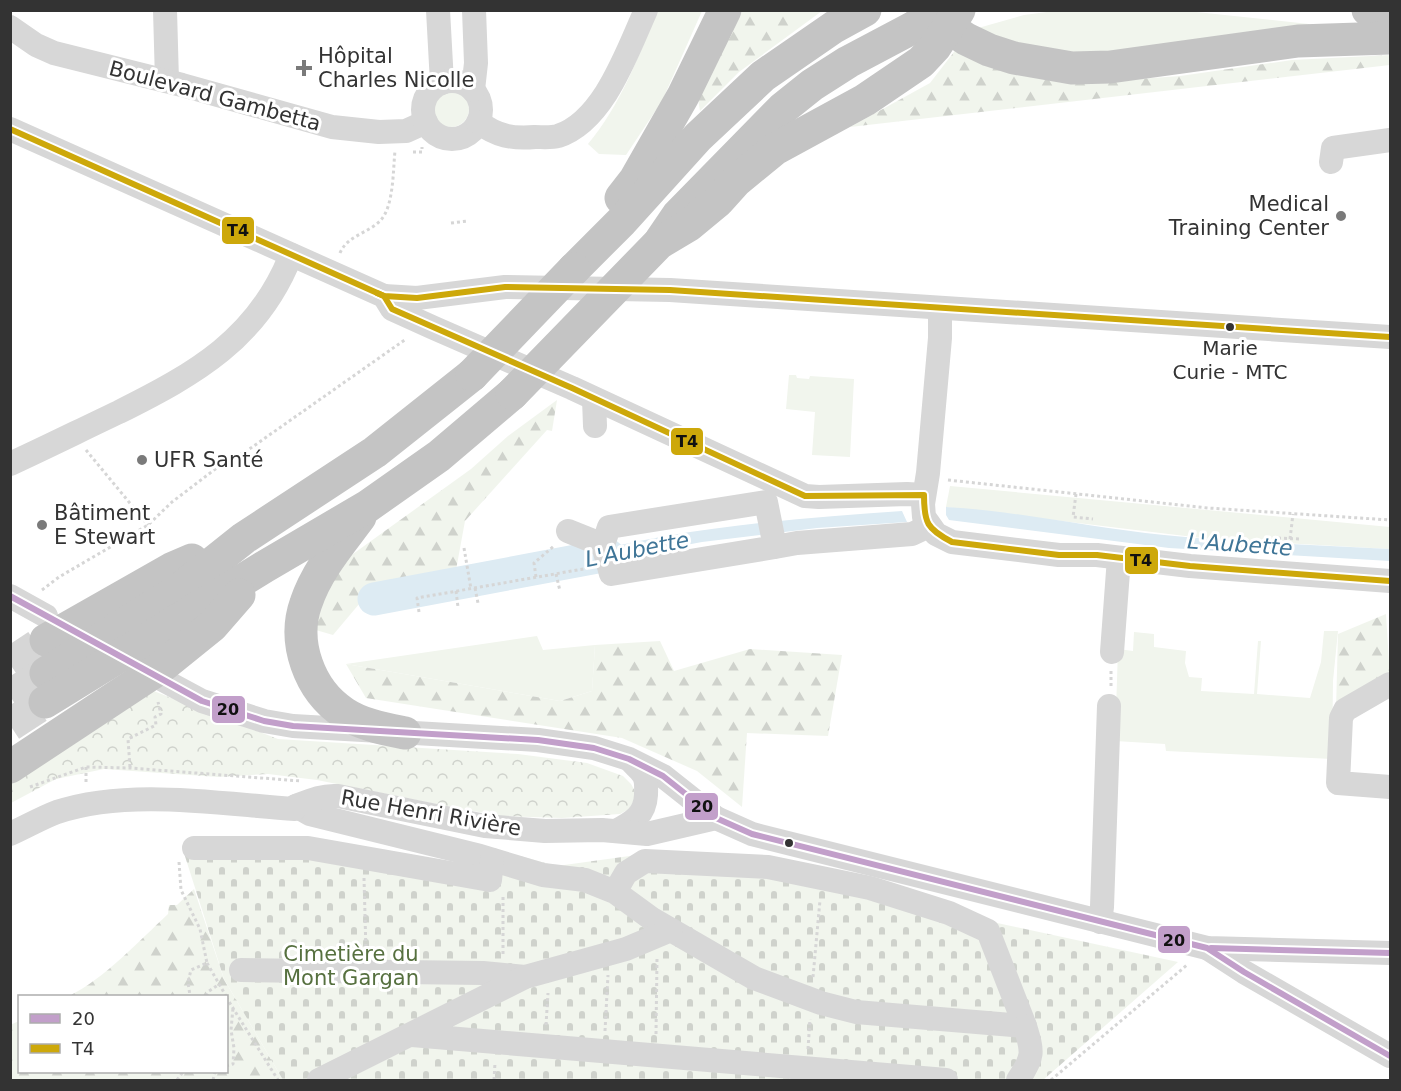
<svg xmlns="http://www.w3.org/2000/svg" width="1401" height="1091" font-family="'DejaVu Sans',sans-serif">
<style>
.green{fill:#f1f5ed}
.forest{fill:url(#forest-firs)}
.cemetery{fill:url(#cemetery-stones)}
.park{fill:url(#park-crowns)}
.water{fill:#ddebf3}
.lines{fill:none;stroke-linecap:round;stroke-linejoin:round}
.river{stroke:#ddebf3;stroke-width:33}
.highway-tunnel{stroke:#d6d6d6;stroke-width:33;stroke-dasharray:33 16;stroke-linecap:butt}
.path{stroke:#d6d6d6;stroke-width:3;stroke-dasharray:3 3;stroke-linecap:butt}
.minor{stroke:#d7d7d7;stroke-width:24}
.highway{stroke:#c4c4c4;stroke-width:33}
.highway-bridge{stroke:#c4c4c4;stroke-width:33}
.bus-1-casing{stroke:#fff;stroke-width:10}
.bus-2-casing{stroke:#fff;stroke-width:10}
.bus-1{stroke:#c29fca;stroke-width:6}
.bus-2{stroke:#cda80a;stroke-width:6}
.poi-dot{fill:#7a7a7a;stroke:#fff;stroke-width:2}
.bus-dot{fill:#333;stroke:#fff;stroke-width:2}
.labels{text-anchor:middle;stroke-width:6;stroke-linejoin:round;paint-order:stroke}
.bus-label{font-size:20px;fill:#333;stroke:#fff}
.poi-label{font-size:21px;fill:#333;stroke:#fff;text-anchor:start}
.street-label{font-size:21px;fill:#333;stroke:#fff}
.park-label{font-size:21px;fill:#56703f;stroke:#fff}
.water-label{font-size:22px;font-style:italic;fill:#3f7597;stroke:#fff}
.line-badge{stroke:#fff;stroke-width:2}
.pale-badge-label{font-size:16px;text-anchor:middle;font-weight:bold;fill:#111}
</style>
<defs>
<pattern id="forest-firs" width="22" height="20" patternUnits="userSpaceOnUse" patternTransform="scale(1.5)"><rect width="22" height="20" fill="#f1f5ed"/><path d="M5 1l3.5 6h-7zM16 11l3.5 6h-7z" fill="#cfd2cc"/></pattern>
<pattern id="cemetery-stones" width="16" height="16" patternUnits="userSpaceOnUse" patternTransform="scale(1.5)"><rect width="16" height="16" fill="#f1f5ed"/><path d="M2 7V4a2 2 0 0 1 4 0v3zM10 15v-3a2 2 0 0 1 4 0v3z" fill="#cfd2cc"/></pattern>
<pattern id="park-crowns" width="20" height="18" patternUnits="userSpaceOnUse" patternTransform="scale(1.5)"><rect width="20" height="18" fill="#f1f5ed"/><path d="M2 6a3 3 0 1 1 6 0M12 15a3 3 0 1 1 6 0" fill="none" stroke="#cfd2cc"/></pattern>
</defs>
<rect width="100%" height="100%" fill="#fff"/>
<g class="green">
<polygon points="1062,10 1187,11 1309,24 1311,29 1089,59 964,32 1024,15"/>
<path d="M657 11H702L662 101 626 155 599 154 588 144C620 106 639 56 657 11Z"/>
<circle cx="451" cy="109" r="18"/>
<polygon points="789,375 796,375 797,378 809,379 810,376 854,379 850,457 812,455 815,412 786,409"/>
<polygon points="950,486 1390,527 1389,549 1210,539 946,507"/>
<polygon points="1324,631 1338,631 1333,681 1332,759 1166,751 1165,744 1115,741 1118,649 1133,651 1134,632 1154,634 1154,647 1186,651 1185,663 1189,677 1202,678 1201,691 1254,694 1258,641 1261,641 1257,694 1310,698 1321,662"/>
<polygon points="537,636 543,650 595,645 592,691 560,701 346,664"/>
</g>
<g class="forest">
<polygon points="742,11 822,11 739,72 700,111 698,99"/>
<polygon points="957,48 1083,83 1180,76 1292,60 1390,55 1390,65 850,127 930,83"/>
<polygon points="557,400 552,431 547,430 465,521 454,581 365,597 333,635 309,628 321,577 471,469 508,436"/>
<polygon points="1386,614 1390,679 1336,710 1338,634"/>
<polygon points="660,641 674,671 750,649 842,655 828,736 747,733 742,807 697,771 622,738 366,698 346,664 560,701 592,691 595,645"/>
<path d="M194 889 224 979 283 1080H11L10 1025 19 1021 20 1072H226V996H69C104 979 139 941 168 914L169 905H177Z"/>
</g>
<polygon class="cemetery" points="481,846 557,866 644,854 988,921 1178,962 1043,1080 283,1080 224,979 183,850 478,871"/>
<polygon class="park" points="151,690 278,739 518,754 587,763 623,776 631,784 635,791 635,799 629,809 620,814 562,818 502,816 456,808 317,780 268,774 218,777 104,769 56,779 11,803 11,783"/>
<g class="water">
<path d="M946 507C1019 511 1091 528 1164 535 1240 543 1315 545 1390 549V561L1169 548 949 520 946 515Z"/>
<path d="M902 511 907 522 817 528 702 542 564 568 563 559C675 528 787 519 902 511Z"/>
</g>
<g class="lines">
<polyline class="river" points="374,599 608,555"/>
<g class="highway-tunnel">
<polyline points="10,664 46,640"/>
<polyline points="10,696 46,673"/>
<polyline points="10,725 45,702"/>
</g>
<g class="path">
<polyline points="413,152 422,152 422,147"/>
<polyline points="451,223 468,221"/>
<path d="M340 253C347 236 368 233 380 221 394 207 393 169 395 151"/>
<polyline points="86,450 148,525"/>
<polyline points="948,480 1208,508 1390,520"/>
<polyline points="1076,494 1073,517 1093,519"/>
<polyline points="1278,538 1301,539"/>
<polyline points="1290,539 1293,514"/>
<polyline points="464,548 471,589"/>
<polyline points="556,574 560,591"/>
<polyline points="536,577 534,563 554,546"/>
<polyline points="475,588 478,603"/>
<polyline points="42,590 59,577 148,525 172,502 218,467 248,450 406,339"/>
<polyline points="456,591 458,607"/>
<polyline points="419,612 417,598 589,568"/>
<polyline points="1111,686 1111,671"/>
<polyline points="86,767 86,784"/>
<polyline points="130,767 128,739 156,725 155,717 161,714 158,702"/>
<polyline points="30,787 86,767 130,768 301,781"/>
<polyline points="179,862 181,890 200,929 207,963 191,970 188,982 190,996"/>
<polyline points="364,878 366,952"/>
<polyline points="503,954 503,895"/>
<polyline points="207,963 226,996"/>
<polyline points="813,977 820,900"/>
<polyline points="206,996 209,991 218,985"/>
<polyline points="226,997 278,1080"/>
<polyline points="546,1025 548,993"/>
<polyline points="605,1031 608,975"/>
<polyline points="656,1034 657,959"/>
<polyline points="808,1049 810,1019"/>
<polyline points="226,1066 233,1064 234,1048 231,1030 233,1008"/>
<polyline points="177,1080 183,1072"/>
<polyline points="213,1080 215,1072"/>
<polyline points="494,1080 495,1063"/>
<polyline points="1051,1080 1187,965"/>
</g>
<g class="minor">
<polyline points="165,10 167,81"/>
<polyline points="438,10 442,83"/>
<polyline points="10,27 36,45 54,53 182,85 332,127 379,132 406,131 426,122"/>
<circle cx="452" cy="110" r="29"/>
<polyline points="473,90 476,63 474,10"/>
<path d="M478 122C497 136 512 139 535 137 542 137 551 138 558 136 604 121 627 52 646 10"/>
<polyline points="10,129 384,296 392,309 434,328 572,388 805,496 819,497 907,494 924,495"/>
<polyline points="1331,162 1333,148 1390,140"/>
<polyline points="384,296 417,298 505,287 670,290 1390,337"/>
<polyline points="940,308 940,338 928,473 923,504 924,517 936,534 952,542 1059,555 1097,555 1190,566 1390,581"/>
<polyline points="594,399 595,426"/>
<path d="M10 464C47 447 83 429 119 412 195 374 258 339 291 255"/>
<polyline points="568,531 603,545"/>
<polyline points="775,547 766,502 609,527 603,545 611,574 775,547 797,543 912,534 929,526"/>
<polyline points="10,596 46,616"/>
<polyline points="1112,652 1119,558"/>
<polyline points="163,680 202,701 264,721 293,726 538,740 594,748 629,759 663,776 716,818 752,834 1207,948 1390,953"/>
<polyline points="1390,684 1345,710 1341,718 1338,783 1390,787"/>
<polyline points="296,806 310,814 480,856 543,875 585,880 615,892 652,919 754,978 821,1003 856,1012 1025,1026 988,931 949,913 870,888 768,867 645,861 626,873 615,892"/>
<path d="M616 831C633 822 645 815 646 795 646 789 647 782 644 776 641 770 635 766 631 761"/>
<path d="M10 834C26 827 41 818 57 812 129 788 220 804 295 809L296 806C311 800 322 795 338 796L485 826 545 831 602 830 647 834 716 818"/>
<polyline points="194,848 308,848 490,880 492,860"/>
<polyline points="1100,922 1102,907 1109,706"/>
<polyline points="1207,948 1244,972 1390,1056"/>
<polyline points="241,970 483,973 525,977"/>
<polyline points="412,1035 946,1080"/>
<polyline points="319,1080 525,977 626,949 671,930"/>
<path d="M1018 1080C1034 1057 1033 1052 1025 1026"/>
</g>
<g class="highway">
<polyline points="1368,10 1390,12"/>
<polyline points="926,12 966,39 989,50 1014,58 1072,68 1110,67 1298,41 1390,38"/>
<polyline points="621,198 635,180 683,96 725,10"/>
<polyline points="661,240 678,215 782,109 812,85 848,62 916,26"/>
<polyline points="574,269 622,221 698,137 763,76 834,27 865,10"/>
<path d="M360 517C340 544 317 570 306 603 292 642 309 690 344 713 362 725 385 729 405 733"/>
<polyline points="46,640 171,569 192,560"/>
<polyline points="46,673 180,589 244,538 375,452 472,375"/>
<polyline points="45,702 264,567 368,506 439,456 512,394"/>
<polyline points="10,767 160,668 212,626 239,595"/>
</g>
<g class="highway-bridge">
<polyline points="916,26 944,15"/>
<polyline points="472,375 574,269"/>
<polyline points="512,394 659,243 689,225 718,201 736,181 775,149 865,100 921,62 935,47 959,10"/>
</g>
<defs>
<g id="bus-1">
<polyline points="10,596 202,701 264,721 293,726 538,740 594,748 629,759 663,776 716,818 752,834 1207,948 1244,972 1390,1056"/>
<polyline points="1211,948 1390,953"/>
</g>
<g id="bus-2">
<path d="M10 129 384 296 392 309 572 388 805 496 924 495C924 523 927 529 952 542L1059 555H1097L1190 566 1390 581"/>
<polyline points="377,293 384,296 417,298 505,287 670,290 1390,337"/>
</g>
</defs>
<use href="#bus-1" class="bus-1-casing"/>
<use href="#bus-2" class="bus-2-casing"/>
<use href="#bus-1" class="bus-1"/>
<use href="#bus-2" class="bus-2"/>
</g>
<g class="poi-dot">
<path d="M301 59h6v6h6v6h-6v6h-6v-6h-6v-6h6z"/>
<circle cx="1341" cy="216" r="6"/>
<circle cx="142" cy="460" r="6"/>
<circle cx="42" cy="525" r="6"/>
</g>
<g class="bus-dot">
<circle cx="1230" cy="327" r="5"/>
<circle cx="789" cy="843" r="5"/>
</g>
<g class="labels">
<g class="bus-label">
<text x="1230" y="355">Marie<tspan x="1230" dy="24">Curie - MTC</tspan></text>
</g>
<g class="poi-label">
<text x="318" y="63">Hôpital<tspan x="318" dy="24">Charles Nicolle</tspan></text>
<text x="1329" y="211" text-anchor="end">Medical<tspan x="1329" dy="24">Training Center</tspan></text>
<text x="154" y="467">UFR Santé</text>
<text x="54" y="520">Bâtiment<tspan x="54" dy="24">E Stewart</tspan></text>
</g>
<g class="street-label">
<text transform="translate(215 96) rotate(15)" y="7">Boulevard Gambetta</text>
<text transform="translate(431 813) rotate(10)" y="7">Rue Henri Rivière</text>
</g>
<g class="park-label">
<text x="351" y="961">Cimetière du<tspan x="351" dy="24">Mont Gargan</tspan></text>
</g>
<g class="water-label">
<text transform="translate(1240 544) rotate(4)" y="8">L'Aubette</text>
<text transform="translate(637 549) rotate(-11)" y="8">L'Aubette</text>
</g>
</g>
<g class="line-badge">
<rect x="221" y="216" width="34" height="29" rx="6" fill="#cda80a"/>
<rect x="670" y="427" width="34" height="29" rx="6" fill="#cda80a"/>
<rect x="1124" y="546" width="35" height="29" rx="6" fill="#cda80a"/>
<rect x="211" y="695" width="35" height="29" rx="6" fill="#c29fca"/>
<rect x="684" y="792" width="35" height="29" rx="6" fill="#c29fca"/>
<rect x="1157" y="925" width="34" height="29" rx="6" fill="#c29fca"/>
</g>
<g class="pale-badge-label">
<text x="238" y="236">T4</text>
<text x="687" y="447">T4</text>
<text x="1141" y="566">T4</text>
<text x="228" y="715">20</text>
<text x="702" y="812">20</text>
<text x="1174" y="946">20</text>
</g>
<rect width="1401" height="1091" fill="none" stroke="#333333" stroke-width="24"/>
<rect x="18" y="995" width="210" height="78" fill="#ffffff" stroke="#adadad" stroke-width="1.5"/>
<rect x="30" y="1014" width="30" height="9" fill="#c29fca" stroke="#adadad" stroke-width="1.5"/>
<text x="72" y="1025" font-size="18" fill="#333333">20</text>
<rect x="30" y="1044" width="30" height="9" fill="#cda80a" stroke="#adadad" stroke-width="1.5"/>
<text x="72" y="1055" font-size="18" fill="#333333">T4</text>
</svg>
